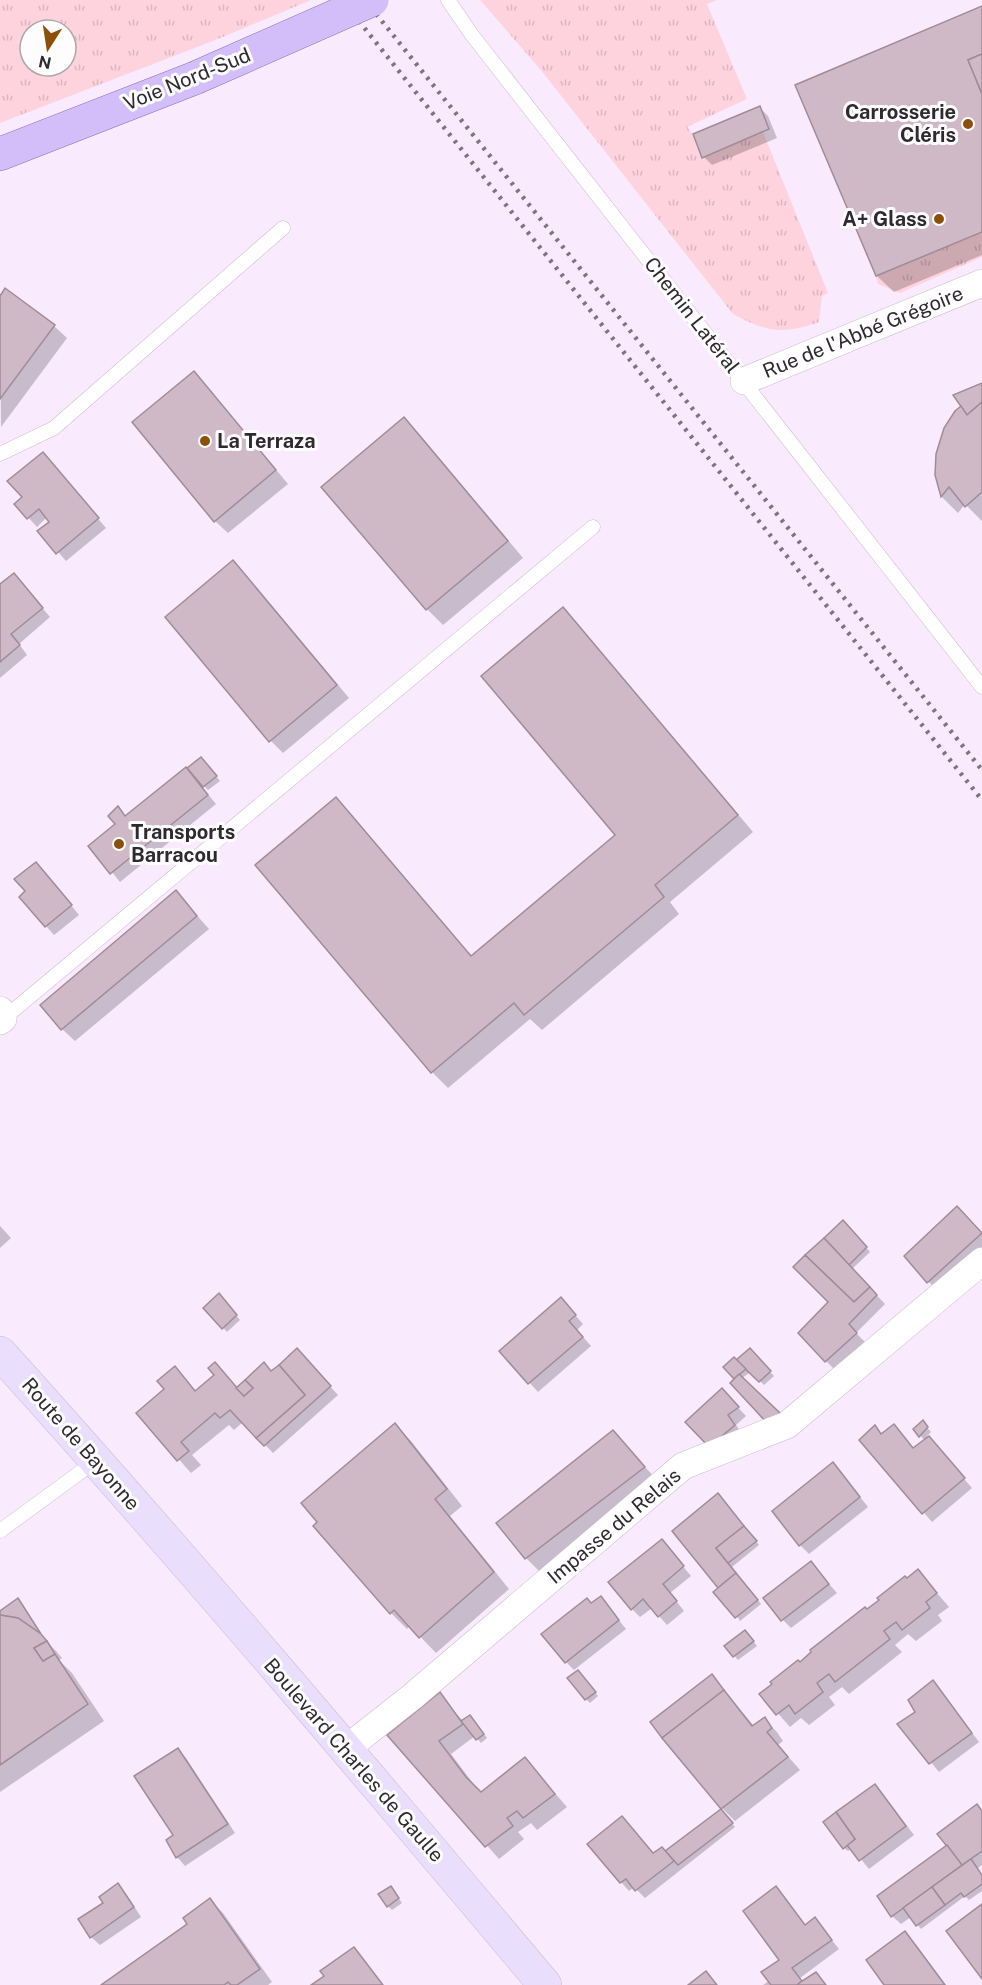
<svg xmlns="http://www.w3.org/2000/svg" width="982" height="1985" font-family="'Public Sans',sans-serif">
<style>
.grass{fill:url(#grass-tufts);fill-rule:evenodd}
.shadow{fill:#0003}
.building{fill:#d0b9c7;stroke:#a08b98;stroke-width:1.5}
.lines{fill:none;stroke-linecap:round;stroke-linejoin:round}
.lane-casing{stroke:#cbbbce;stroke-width:15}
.street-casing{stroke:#cbbbce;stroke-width:28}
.secondary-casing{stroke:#cbbbce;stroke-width:34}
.primary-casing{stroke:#876eb0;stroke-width:34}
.lane{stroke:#fff;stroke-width:14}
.street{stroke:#fff;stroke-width:27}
.secondary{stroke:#e9dffc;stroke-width:33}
.primary{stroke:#d3bef9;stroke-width:33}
.rail{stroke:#7d7480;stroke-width:4.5;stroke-dasharray:3 6;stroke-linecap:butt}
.primary-bridge-casing{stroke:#876eb0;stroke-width:34;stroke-linecap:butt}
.primary-bridge{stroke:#d3bef9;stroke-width:33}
.poi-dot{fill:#8b510a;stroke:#fdfdfd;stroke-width:2}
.labels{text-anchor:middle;stroke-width:6;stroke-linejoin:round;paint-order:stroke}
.street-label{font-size:20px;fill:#2f2930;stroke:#fdfdfd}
.poi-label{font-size:20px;font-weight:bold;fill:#2f2930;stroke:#fdfdfd;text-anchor:end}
</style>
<defs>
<pattern id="grass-tufts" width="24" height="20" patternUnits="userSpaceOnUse" patternTransform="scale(1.5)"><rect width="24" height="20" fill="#ffd3de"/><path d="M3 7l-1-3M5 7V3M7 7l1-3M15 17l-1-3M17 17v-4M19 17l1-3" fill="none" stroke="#dbb5bf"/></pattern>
</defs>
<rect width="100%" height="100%" fill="#faeafe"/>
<g class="grass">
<path d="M0 0H311L218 39 0 123ZM30 30H66V66H30Z"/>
<path d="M480 0H717L707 4 747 99 687 127 693 134 702 157 763 132 828 293 822 296 819 322C783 335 766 332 733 314L540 69Z"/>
<polygon points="982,232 982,257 900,293 878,284 876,276"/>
</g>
<g class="shadow">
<polygon points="982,8 982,255 894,292 877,276 797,86"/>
<polygon points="759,107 768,116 777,138 712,165 704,157"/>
<polygon points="0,298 54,326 67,338 1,427"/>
<polygon points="982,384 982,521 965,504 958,513 942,497 937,474"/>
<polygon points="206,386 288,484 228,533 215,521"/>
<polygon points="404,419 420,435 523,558 443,625 427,609"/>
<polygon points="51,463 106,528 66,561 40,531 51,522 47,517 37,527 16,504 24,498"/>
<polygon points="233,562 246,575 349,698 283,753 271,741 168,617"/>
<polygon points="22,584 50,617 19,644 27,655 0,678 0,586"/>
<polygon points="563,609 579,626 753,832 670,902 679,914 542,1030 530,1019 448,1088 432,1072 336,799 352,815 472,957 617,835"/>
<polygon points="205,762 220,781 208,790 203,785 201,786 216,804 120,882 91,846 117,824 118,809 126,817 194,778"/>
<polygon points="44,872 79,915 54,935 46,926"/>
<polygon points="176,892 209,929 75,1041 62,1029"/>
<polygon points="966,1216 982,1234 982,1249 937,1290 928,1281"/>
<polygon points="843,1222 870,1252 852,1269 885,1304 856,1333 865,1342 834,1369 826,1361 830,1302"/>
<polygon points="0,1226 11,1238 0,1248"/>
<polygon points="223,1299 240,1320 227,1332 205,1308"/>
<polygon points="569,1308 583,1324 577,1330 591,1346 538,1392 501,1351"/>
<polygon points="750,1350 774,1376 764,1385 751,1372 742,1378 736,1379 737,1362"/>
<polygon points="305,1359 338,1395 273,1453 243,1422 234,1430 229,1425 192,1455 201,1465 191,1473 138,1413 166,1389 175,1368 197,1392 238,1388"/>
<polygon points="730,1399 746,1416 736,1425 743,1435 718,1454 687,1422"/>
<polygon points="395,1425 411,1441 462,1506 450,1516 509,1589 436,1653 410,1626 407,1629 391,1613 315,1526"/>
<polygon points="894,1426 914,1449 925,1441 915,1429 926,1426 931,1432 927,1436 972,1488 932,1522 861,1440 875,1428 882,1435"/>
<polygon points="613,1432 657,1480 539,1571 526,1558 498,1524"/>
<polygon points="841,1473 868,1507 809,1554 800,1545"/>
<polygon points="727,1504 759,1545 732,1567 761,1604 740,1621 720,1588 674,1531"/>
<polygon points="662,1541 691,1576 670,1593 684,1611 667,1625 652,1608 640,1617 632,1609"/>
<polygon points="811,1563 837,1593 791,1628 783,1620"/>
<polygon points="918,1571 949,1607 938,1615 942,1621 916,1641 908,1634 895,1645 902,1652 849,1694 842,1687 829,1697 835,1705 809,1725 801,1718 790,1727 761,1694"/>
<polygon points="601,1598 626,1629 574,1670 566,1662 591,1605"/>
<polygon points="21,1604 40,1632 37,1632 57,1652 62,1658 59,1660 72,1673 104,1721 0,1792 0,1612"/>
<polygon points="749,1636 757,1646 738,1660 726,1646"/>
<polygon points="581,1676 598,1696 590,1703 586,1699"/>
<polygon points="712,1676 754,1726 764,1719 777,1732 783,1741 778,1745 800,1770 735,1821 722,1808 652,1722"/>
<polygon points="941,1691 979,1742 939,1772 900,1724"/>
<polygon points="439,1694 463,1721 474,1721 487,1738 481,1743 475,1736 451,1754 481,1794 525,1759 567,1807 537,1830 531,1823 518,1832 524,1839 499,1859 389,1735"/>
<polygon points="178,1750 186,1758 235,1833 185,1866 177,1857"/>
<polygon points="875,1786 883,1794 914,1835 869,1869 852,1848 848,1851 844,1848"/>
<polygon points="722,1811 735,1827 645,1898 634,1887 629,1891 621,1882 654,1854 665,1853"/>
<polygon points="982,1812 982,1865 977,1869 982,1876 982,1891 969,1900 965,1896 921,1929 911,1917 901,1924 892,1916 949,1846"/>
<polygon points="117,1885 126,1894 141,1917 100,1945 91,1937 105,1903"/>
<polygon points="776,1888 806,1926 815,1919 839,1949 800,1978 803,1982 816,1974 826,1985 763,1985 769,1981 781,1960"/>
<polygon points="394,1892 402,1903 392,1910 388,1906"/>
<polygon points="210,1900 223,1913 272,1982 268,1985 104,1985 189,1924"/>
<polygon points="905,1933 917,1946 946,1985 886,1985"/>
</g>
<g class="building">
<polygon points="982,6 982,54 968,60 982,94 982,232 876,276 795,85"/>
<polygon points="982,54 982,94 968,60"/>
<polygon points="760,106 769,129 702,158 693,134"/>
<polygon points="5,288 55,325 0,399 0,296"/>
<polygon points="194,371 276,470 214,522 132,422"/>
<polygon points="982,383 982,402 967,415 953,395"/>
<polygon points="982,402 982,492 965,507 949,487 941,497 935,475 936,454 944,428 955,411 961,406 967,415"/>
<polygon points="404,417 508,541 426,610 321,487"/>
<polygon points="43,452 99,518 56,554 37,531 49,522 39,509 27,519 14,504 22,497 7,481"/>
<polygon points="233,560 337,685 269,742 165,617"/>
<polygon points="14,573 43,608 11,634 20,645 0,662 0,584"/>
<polygon points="563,607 738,815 655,885 664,897 524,1015 514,1003 431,1073 255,865 336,797 471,956 615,835 481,676"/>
<polygon points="201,757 217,776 203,787 187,768"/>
<polygon points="186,767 208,795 110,874 88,846 115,824 108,816 118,806 125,816"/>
<polygon points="36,862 72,905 45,927 19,897 25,891 14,879"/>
<polygon points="176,890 197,916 61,1030 40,1005"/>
<polygon points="957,1206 982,1233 927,1283 904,1256"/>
<polygon points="843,1220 867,1247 849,1265 824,1238"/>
<polygon points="824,1238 870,1287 854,1302 805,1255"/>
<polygon points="805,1255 854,1302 870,1287 877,1295 849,1324 857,1333 825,1362 798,1333 828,1302 793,1267"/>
<polygon points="219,1293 237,1315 222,1329 203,1308"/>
<polygon points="561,1297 576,1315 569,1321 583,1337 528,1384 499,1351"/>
<polygon points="297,1348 331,1386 264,1446 256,1438 305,1395 279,1365"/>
<polygon points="750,1348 771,1371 759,1382 736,1360"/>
<polygon points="734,1357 746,1369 734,1379 723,1367"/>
<polygon points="215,1362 244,1396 253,1388 245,1380 264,1362 271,1371 279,1365 305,1395 256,1438 230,1410 220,1418 215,1413 181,1442 189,1451 177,1461 136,1413 164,1389 157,1381 175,1366 195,1391 214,1375 208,1368"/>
<polygon points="739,1374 780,1413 768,1424 730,1383"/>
<polygon points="245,1380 253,1388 244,1396 236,1388"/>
<polygon points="722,1388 739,1407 728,1415 735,1425 709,1447 685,1422"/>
<polygon points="923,1420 928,1427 919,1437 913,1429"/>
<polygon points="395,1423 447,1489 435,1499 494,1572 419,1638 394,1610 390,1614 313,1526 317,1522 301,1503"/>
<polygon points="894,1424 913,1448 929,1436 965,1478 922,1514 859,1440 875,1425 881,1434"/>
<polygon points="613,1430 645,1467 525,1559 496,1523"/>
<polygon points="833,1462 860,1497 799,1546 772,1511"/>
<polygon points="718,1493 744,1526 716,1548 736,1573 718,1588 672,1531"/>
<polygon points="744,1526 757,1541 728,1563 716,1548"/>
<polygon points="662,1539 684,1566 663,1584 677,1601 658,1617 643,1599 631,1610 608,1582"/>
<polygon points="811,1561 829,1584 781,1621 763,1598"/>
<polygon points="918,1569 937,1593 926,1602 930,1608 902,1630 896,1622 884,1631 890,1639 835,1682 829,1674 817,1683 823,1692 795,1714 789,1705 776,1715 759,1694 772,1684 770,1682 798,1660 800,1662 811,1652 810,1650 865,1607 867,1609 879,1600 877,1598 905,1576 907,1578"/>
<polygon points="736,1573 758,1600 735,1618 713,1592"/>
<polygon points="601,1596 619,1620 565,1663 541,1634 587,1598 591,1603"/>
<polygon points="18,1598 41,1634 18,1618 0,1615 0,1611"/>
<polygon points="0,1615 18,1618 41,1634 47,1641 34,1648 43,1661 55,1654 88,1704 0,1765"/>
<polygon points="745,1630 754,1641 733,1657 724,1646"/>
<polygon points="47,1641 55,1654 43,1661 34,1648"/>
<polygon points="578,1670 596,1692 585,1700 567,1678"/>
<polygon points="712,1674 724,1690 662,1738 650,1722"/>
<polygon points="933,1680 972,1733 929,1764 897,1724 915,1712 908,1700"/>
<polygon points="724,1690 752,1726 765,1717 772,1728 767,1732 788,1757 721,1809 662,1738"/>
<polygon points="440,1692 463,1724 439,1741 466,1777 481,1792 525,1757 555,1794 523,1818 517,1811 507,1818 513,1826 485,1847 387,1735"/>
<polygon points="470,1715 484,1734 476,1740 461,1721"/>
<polygon points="178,1748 228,1824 176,1858 166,1840 173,1835 134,1776"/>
<polygon points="875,1784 906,1826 859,1861 847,1845 855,1839 836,1812"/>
<polygon points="977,1804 982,1811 982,1851 962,1865 937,1834"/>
<polygon points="721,1809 733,1823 678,1865 665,1851"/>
<polygon points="836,1812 855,1839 843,1849 823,1822"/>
<polygon points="622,1816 653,1853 662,1847 674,1861 635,1891 626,1879 620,1883 587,1844"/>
<polygon points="947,1845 962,1865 891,1917 877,1896"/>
<polygon points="971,1859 982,1875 982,1884 964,1897 961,1893 945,1905 932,1887"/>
<polygon points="118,1883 134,1907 90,1938 78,1919 103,1903 99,1897"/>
<polygon points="391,1886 399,1898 387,1907 378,1894"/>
<polygon points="776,1886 805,1925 815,1917 832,1940 792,1968 802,1981 797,1985 771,1985 761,1972 779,1960 743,1911"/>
<polygon points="932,1887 945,1905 916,1926 903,1908"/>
<polygon points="210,1898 260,1969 237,1985 231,1985 228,1982 224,1985 101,1985 187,1924 183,1918"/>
<polygon points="982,1904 982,1979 946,1931"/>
<polygon points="905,1931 945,1985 884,1985 866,1960"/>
<polygon points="354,1947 383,1985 311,1985 324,1976 320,1971"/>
<polygon points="706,1971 717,1985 688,1985"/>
<polygon points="816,1972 826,1985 797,1985 802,1981"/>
</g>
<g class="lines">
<defs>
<g id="lane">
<polyline points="448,0 472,35 982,687"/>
<polyline points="0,454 54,428 283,228"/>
<polyline points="3,1019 593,527"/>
<polyline points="0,1531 97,1460"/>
</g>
<g id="street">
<polyline points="744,381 982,283"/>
<polyline points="0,1010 3,1019 0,1021"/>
<polyline points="346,1749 413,1696 683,1466 787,1425 982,1261"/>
</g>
<path id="secondary" d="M0 1353C186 1559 366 1772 545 1985"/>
<polyline id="primary" points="0,154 195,78"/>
</defs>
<use href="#lane" class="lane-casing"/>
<use href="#street" class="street-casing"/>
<use href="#secondary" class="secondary-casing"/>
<use href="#primary" class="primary-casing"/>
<use href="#lane" class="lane"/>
<use href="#street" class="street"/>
<use href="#secondary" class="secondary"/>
<use href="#primary" class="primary"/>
<g class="rail">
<polyline points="342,0 982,800"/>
<polyline points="365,0 982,770"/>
</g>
<defs>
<polyline id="primary-bridge" points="195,78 372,0"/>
</defs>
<use href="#primary-bridge" class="primary-bridge-casing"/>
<use href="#primary-bridge" class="primary-bridge"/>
</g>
<g class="poi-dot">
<circle cx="968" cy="124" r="6"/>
<circle cx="939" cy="219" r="6"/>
<circle cx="205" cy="441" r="6"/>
<circle cx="119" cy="844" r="6"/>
</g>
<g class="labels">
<g class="street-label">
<text transform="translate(187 79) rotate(-22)" y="7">Voie Nord-Sud</text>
<text transform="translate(692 315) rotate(52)" y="7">Chemin Latéral</text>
<text transform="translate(863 332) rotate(-22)" y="7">Rue de l'Abbé Grégoire</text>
<text transform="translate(81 1444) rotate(49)" y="7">Route de Bayonne</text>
<text transform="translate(614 1526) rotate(-40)" y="7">Impasse du Relais</text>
<text transform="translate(354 1760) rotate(49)" y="7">Boulevard Charles de Gaulle</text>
</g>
<g class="poi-label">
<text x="956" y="119">Carrosserie<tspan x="956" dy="23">Cléris</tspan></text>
<text x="927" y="226">A+ Glass</text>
<text x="217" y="448" text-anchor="start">La Terraza</text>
<text x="131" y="839" text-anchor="start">Transports<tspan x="131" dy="23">Barracou</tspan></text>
</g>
</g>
<g transform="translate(48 48) rotate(192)"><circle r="28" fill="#fdfdfd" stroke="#aba8ab" stroke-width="1.5"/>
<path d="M0-4.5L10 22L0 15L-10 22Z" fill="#8b510a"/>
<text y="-9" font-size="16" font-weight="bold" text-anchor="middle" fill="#2f2930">N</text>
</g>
</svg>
